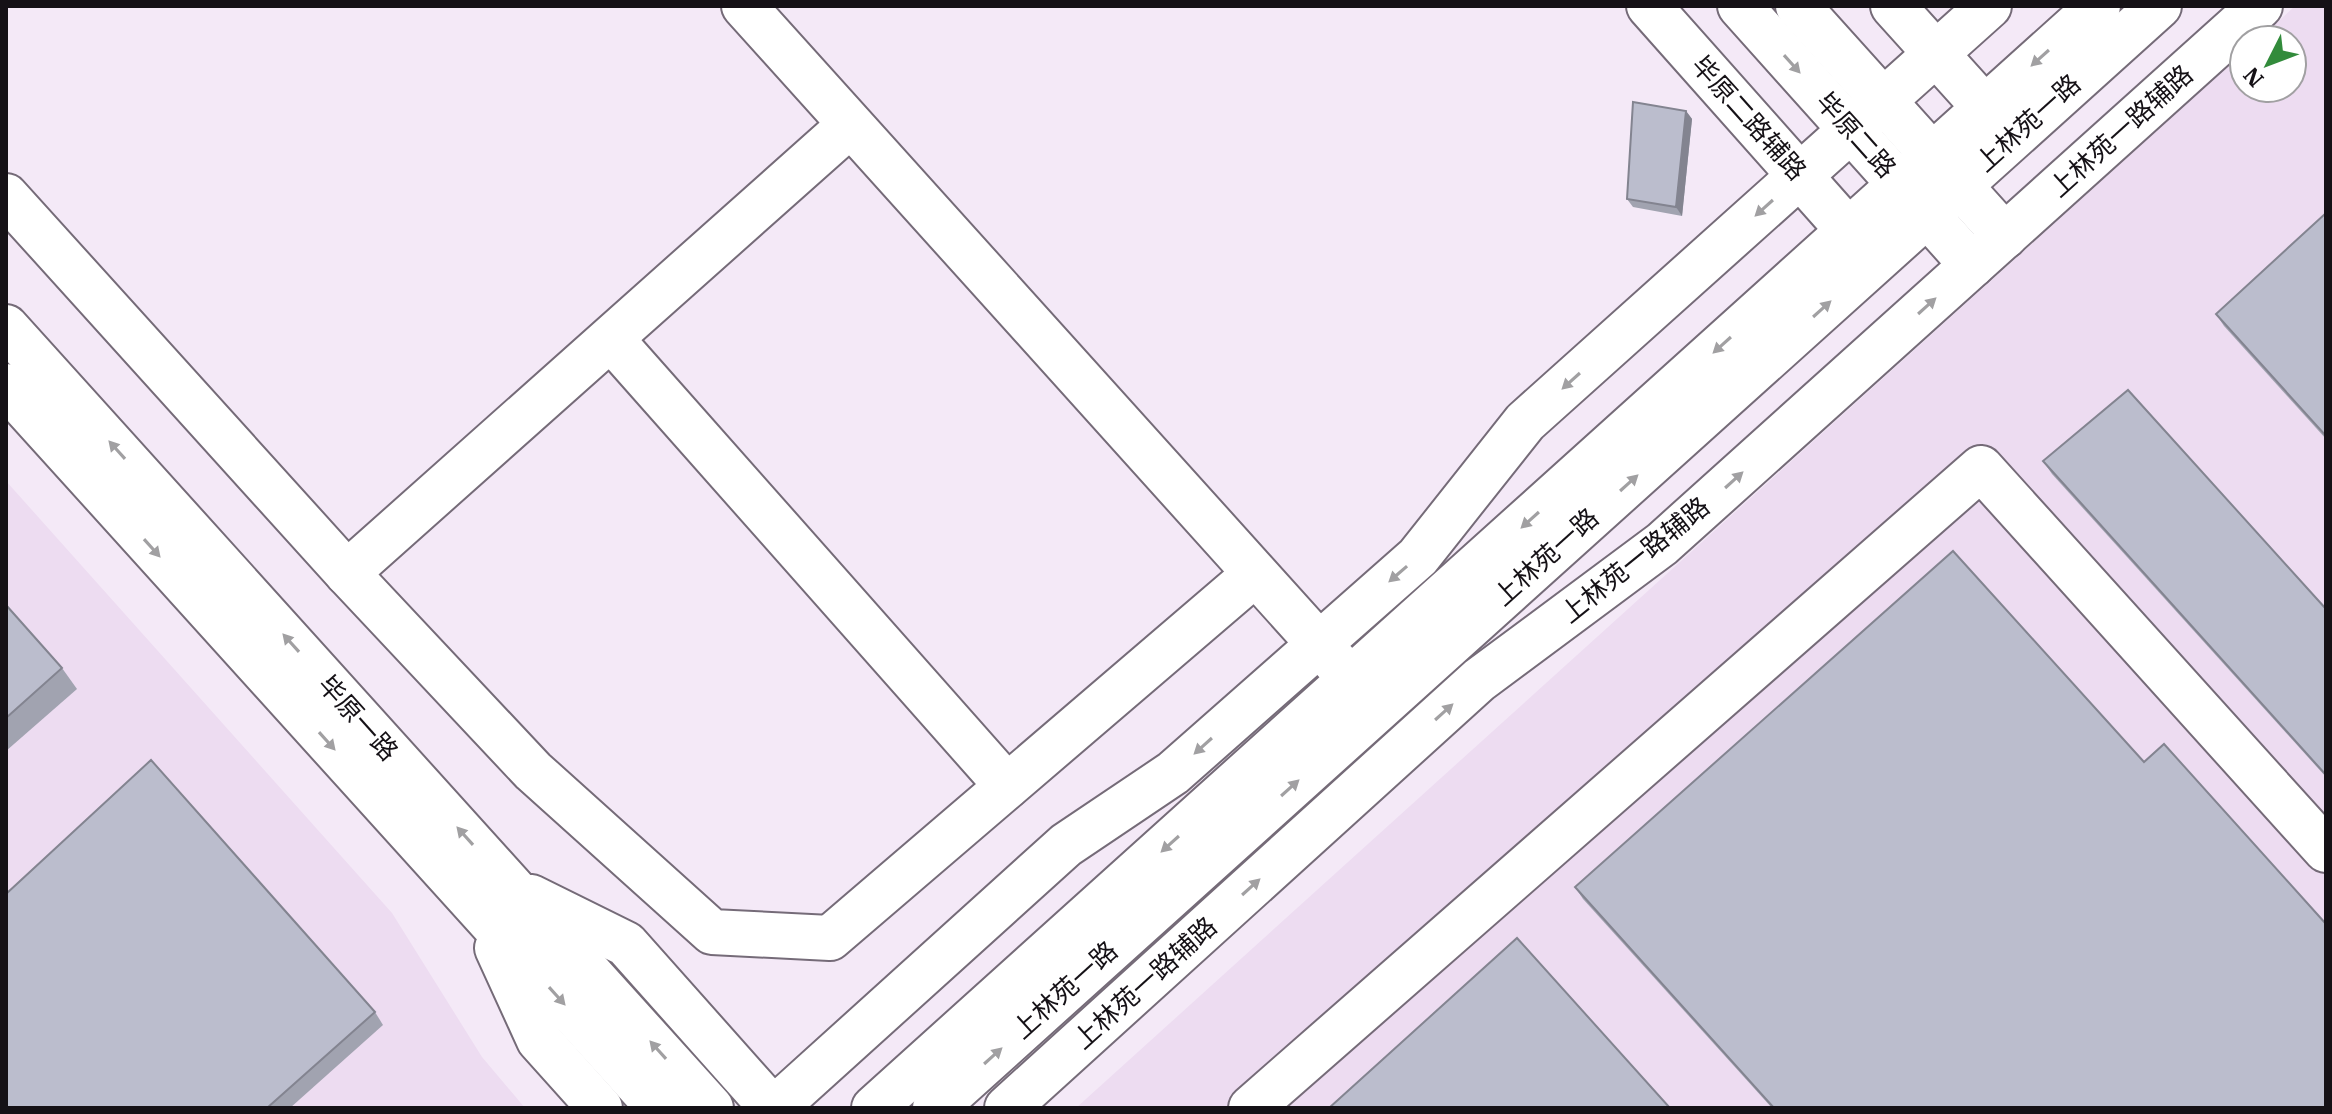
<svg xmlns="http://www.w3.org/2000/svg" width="2332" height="1114" font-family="'IBM Plex Serif','Noto Sans SC',serif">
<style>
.built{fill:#eddcf1}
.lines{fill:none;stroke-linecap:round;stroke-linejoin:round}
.minor-casing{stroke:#756b78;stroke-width:48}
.minor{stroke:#fff;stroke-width:44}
.wall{fill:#a1a3b0}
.shaded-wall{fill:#838490}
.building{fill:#bbbdcd;stroke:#838490;stroke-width:2}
.oneway{fill:#a1a0a2}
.labels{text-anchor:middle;stroke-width:7;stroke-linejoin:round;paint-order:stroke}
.street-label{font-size:26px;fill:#151116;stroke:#fff}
</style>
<rect width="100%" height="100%" fill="#f4e9f7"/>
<g class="built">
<polygon points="2295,6 2326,6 2326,1108 1076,1108 2244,52 2244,88 2292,88 2292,40 2258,40"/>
<polygon points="6,481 392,913 482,1057 525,1108 6,1108"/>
</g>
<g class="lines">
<defs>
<g id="minor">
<polyline points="744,6 1338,665"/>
<polyline points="1649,6 1848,230"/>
<polyline points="1740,6 1972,265"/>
<polyline points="1798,6 2005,236"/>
<polyline points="1893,6 1985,108"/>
<polyline points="6,196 347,573 533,771 712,932 830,938 1255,574"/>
<polyline points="6,327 711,1108"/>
<polyline points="612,340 1007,786"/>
<polyline points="6,386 659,1108"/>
<polyline points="347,573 850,125"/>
<polyline points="531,897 626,944 772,1108"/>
<polyline points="497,948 539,1040 600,1108"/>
<polyline points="775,1108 1066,845 1173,773 1418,557 1525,422 1989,6"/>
<polyline points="874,1108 2098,6"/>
<polyline points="935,1108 2159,6"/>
<polyline points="1007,1108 1479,680 1662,544 2260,6"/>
<polyline points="1251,1108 1981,468 2326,850"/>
</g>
</defs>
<use href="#minor" class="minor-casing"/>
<use href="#minor" class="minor"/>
</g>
<g class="wall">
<polygon points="1686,111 1692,119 1682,216 1633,207 1627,199"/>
<polygon points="2326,213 2326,439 2224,326 2216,314"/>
<polygon points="2043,461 2326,609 2326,777 2052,474"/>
<polygon points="6,605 62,668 77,689 6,751"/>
<polygon points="2144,762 2326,1108 1772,1108 1583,899 1575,887"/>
<polygon points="375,1012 383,1025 290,1108 6,1108"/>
</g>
<polygon class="shaded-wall" points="1686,111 1692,119 1682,216 1676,207"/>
<g class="building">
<polygon points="1633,102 1686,111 1676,207 1627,199"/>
<polygon points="2326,213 2326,436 2216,314"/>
<polygon points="2128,390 2326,609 2326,775 2043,461"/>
<polygon points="1953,551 2144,762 2164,744 2326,924 2326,1108 1774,1108 1575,887"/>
<polygon points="6,605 62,668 6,718"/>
<polygon points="151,760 375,1012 267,1108 6,1108 6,894"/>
<polygon points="1517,938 1670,1108 1329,1108"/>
</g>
<defs><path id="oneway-solid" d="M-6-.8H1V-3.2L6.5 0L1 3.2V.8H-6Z" transform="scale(2)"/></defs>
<g class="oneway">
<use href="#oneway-solid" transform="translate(2040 58) rotate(138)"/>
<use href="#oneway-solid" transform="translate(1792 64) rotate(48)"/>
<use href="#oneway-solid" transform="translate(1764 208) rotate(138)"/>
<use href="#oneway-solid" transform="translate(1927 306) rotate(-42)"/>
<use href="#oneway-solid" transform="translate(1822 309) rotate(-42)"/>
<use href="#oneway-solid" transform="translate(1722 345) rotate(138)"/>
<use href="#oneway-solid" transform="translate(1571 381) rotate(138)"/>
<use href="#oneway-solid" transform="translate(117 450) rotate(-132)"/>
<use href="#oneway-solid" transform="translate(1734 480) rotate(-42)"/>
<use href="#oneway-solid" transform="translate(1629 483) rotate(-42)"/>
<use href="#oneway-solid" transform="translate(1530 520) rotate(138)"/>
<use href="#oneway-solid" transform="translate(152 548) rotate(48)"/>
<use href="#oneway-solid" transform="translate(1398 574) rotate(139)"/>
<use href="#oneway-solid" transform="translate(291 643) rotate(-132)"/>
<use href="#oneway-solid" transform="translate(1444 712) rotate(-42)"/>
<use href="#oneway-solid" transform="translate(327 741) rotate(48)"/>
<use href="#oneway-solid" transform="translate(1203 746) rotate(138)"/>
<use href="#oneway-solid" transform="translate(1290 788) rotate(-42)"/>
<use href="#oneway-solid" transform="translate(465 836) rotate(-132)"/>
<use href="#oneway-solid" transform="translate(1170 844) rotate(138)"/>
<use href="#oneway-solid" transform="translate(1251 887) rotate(-42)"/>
<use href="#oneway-solid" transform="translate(557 996) rotate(48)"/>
<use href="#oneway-solid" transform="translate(658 1050) rotate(-132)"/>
<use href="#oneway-solid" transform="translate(993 1056) rotate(-42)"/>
</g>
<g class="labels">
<g class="street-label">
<text transform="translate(1749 118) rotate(48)" y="9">毕原二路辅路</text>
<text transform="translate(2028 123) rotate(-42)" y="9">上林苑一路</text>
<text transform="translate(2121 131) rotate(-42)" y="9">上林苑一路辅路</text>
<text transform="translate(1856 135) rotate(48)" y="9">毕原二路</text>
<text transform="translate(1546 557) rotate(-42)" y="9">上林苑一路</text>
<text transform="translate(1635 560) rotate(-39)" y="9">上林苑一路辅路</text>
<text transform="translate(358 718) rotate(48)" y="9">毕原一路</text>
<text transform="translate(1145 983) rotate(-42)" y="9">上林苑一路辅路</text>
<text transform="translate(1065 990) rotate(-42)" y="9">上林苑一路</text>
</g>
</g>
<rect width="2332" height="1114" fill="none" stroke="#151116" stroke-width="16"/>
<g transform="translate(2268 64) rotate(228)"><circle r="38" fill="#ffffff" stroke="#a1a0a2" stroke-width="2"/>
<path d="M0-6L14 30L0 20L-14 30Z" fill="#328b3b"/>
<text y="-12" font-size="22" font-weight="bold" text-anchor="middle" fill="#151116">N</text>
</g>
</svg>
